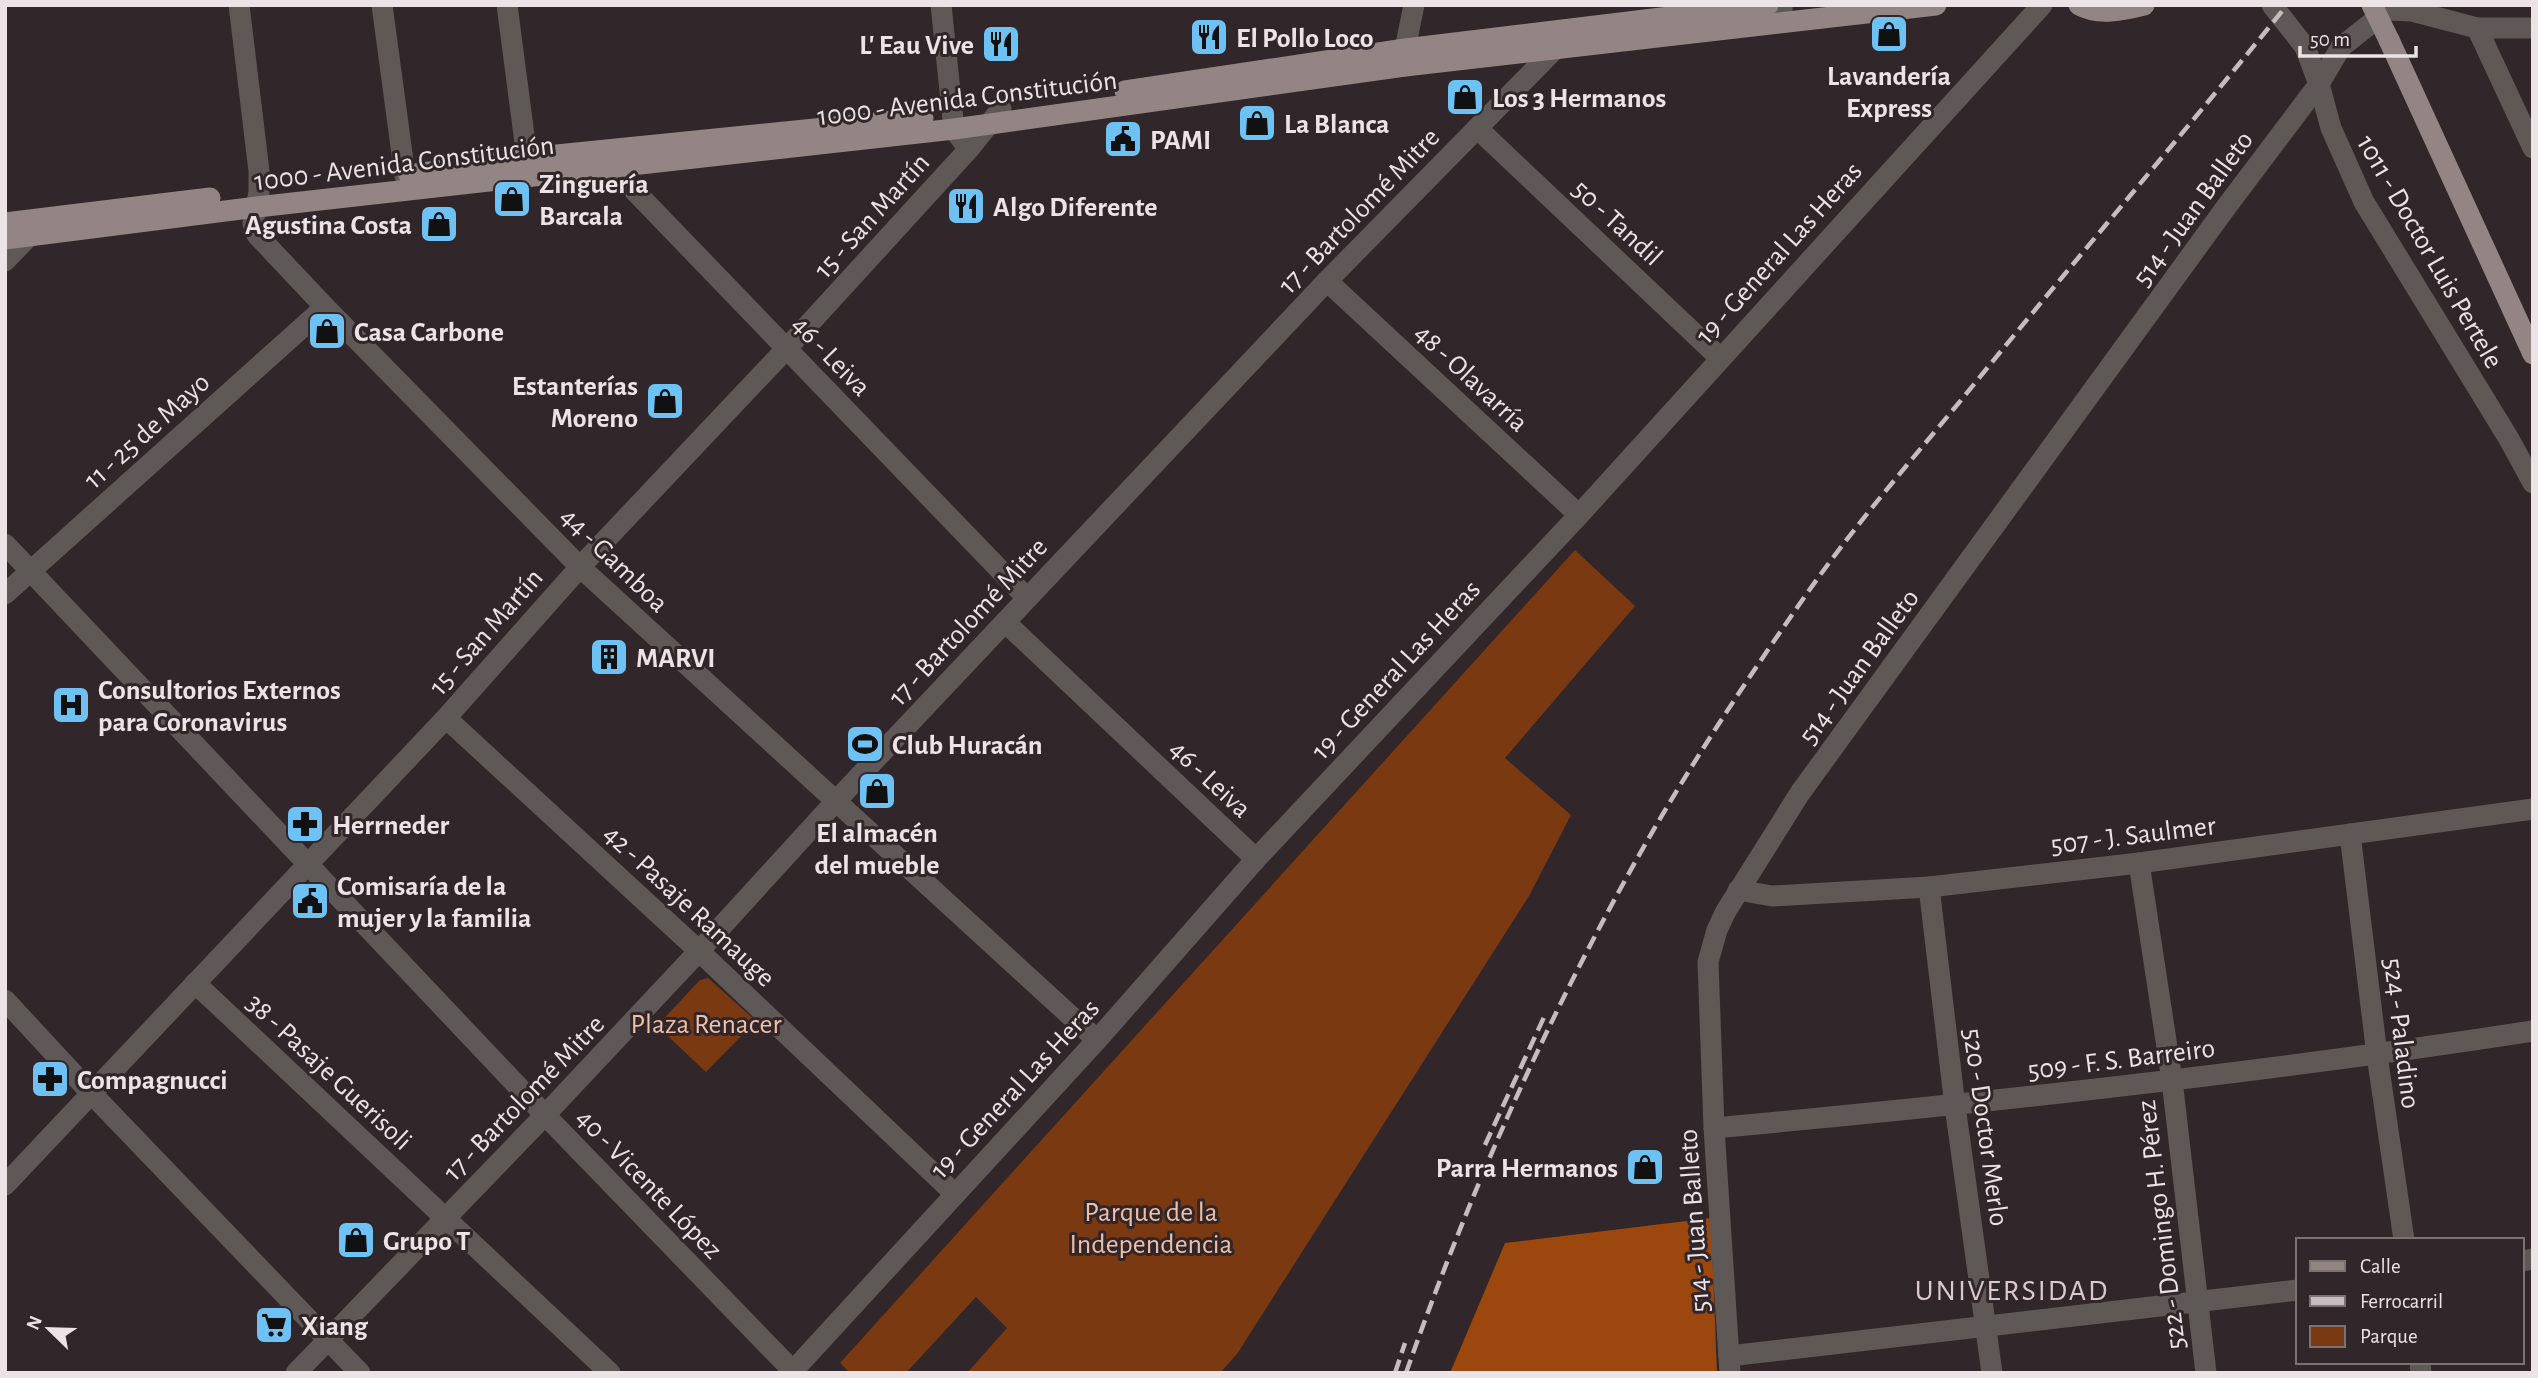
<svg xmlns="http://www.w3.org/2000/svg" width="2538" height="1378" font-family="'Alegreya Sans',sans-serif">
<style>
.green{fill:#7a3910}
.forest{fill:#9b470d}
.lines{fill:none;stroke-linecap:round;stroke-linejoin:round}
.minor{stroke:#5e5857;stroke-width:21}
.major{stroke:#928584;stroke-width:21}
.rail{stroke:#c4bcbe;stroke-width:4.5;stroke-dasharray:14 7;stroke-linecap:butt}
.major-bridge{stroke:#928584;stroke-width:21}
.labels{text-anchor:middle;stroke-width:6;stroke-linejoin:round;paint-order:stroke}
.poi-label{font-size:28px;font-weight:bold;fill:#ebe3e5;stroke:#312629;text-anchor:start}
.street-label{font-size:28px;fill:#ebe3e5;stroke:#312629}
.park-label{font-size:28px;fill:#efc0a8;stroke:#312629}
.neighbourhood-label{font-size:30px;letter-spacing:2px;fill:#dacacf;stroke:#312629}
</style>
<rect width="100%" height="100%" fill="#312629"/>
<g class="green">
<polygon points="1575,550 1635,606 1505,758 1571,815 1529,896 1237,1354 1220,1373 967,1373 1007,1328 976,1297 906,1373 850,1373 840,1363"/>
<polygon points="708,978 756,1021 706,1072 657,1026 700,980"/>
</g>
<polygon class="forest" points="1711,1218 1717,1373 1450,1373 1505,1243"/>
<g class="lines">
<g class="minor">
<polyline points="239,5 259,171 259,192 253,224 257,235 325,307 580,567 1097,1040"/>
<polyline points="382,5 405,176"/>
<polyline points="507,5 527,158"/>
<polyline points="941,5 954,129 964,143"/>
<polyline points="2272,5 2305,47 2319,84 2331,128 2364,202 2509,439 2533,483"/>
<polyline points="1782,22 1782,5"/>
<polyline points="2477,28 2533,148"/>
<polyline points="1405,66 1405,49 1414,5"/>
<polyline points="1477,128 1719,357"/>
<polyline points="601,156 1027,598"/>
<polyline points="5,261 28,237 27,223"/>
<polyline points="1327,281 1579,515"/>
<polyline points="5,544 545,1115 793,1371"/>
<polyline points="5,594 325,307"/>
<polyline points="1005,622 1256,859"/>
<polyline points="446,718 699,951 955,1194"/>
<polyline points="2350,834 2377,1055 2404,1240"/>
<polyline points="2139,863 2172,1080 2206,1373"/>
<polyline points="1929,887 1955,1106 1992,1373"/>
<polyline points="1738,890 1772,896 1929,887 2139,863 2533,809"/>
<polyline points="195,983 610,1373"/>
<polyline points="5,1000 91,1093 360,1373"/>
<path d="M1714 1128C1988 1103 2261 1073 2533 1031"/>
<polyline points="5,1185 446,718 580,567 787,348 969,149 1001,109"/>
<polyline points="2522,1261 2533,1259"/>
<polyline points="1729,1356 2298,1290"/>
<polyline points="2420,1362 2421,1373"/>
<polyline points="296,1373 545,1115 699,951 836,801 1327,281 1556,48 1555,40"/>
<polyline points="791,1373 1097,1040 1256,859 1579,515 2042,5"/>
<polyline points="1730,1373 1714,1128 1708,962 1717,930 1726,911 1800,793 2227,206 2319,84 2341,47 2388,10 2412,11 2477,28 2533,28"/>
</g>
<g class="major">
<path d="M2079 5C2098 16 2124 10 2144 5"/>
<polyline points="2389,40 2533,354"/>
<polyline points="1125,91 1405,49 1768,5"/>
<polyline points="409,175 527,158 923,118"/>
<polyline points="5,223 210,198"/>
<polyline points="5,239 257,207 954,129 1405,66 1936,5"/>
</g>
<g class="rail">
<polyline points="1485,1145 1545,1015"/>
<polyline points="1395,1373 1405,1343"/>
<path d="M1406 1373C1465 1205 1537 1040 1623 884 1678 783 1742 686 1808 592 1855 525 1910 462 1962 399 2069 267 2180 138 2287 5"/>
</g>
<polyline class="major-bridge" points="2372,5 2389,40"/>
</g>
<defs>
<symbol id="shop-square" viewBox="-11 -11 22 22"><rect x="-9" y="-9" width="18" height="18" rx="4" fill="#6dc2f3" stroke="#312629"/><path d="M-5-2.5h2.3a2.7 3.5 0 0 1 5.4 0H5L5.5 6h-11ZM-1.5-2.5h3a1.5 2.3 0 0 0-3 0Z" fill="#111"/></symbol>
<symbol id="restaurant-square" viewBox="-11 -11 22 22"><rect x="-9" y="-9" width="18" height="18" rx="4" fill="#6dc2f3" stroke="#312629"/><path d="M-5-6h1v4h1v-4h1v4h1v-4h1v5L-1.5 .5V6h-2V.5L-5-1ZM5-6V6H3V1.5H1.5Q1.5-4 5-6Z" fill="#111"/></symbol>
<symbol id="civic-square" viewBox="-11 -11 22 22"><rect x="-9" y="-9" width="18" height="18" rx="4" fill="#6dc2f3" stroke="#312629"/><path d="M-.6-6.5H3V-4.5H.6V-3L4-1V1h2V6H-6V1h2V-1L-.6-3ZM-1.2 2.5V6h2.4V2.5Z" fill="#111"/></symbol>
<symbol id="building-square" viewBox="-11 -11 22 22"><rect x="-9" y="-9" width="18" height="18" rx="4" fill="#6dc2f3" stroke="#312629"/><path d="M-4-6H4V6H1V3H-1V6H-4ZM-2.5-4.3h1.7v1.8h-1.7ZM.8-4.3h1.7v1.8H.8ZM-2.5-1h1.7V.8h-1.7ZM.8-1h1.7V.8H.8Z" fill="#111"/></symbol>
<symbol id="hospital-square" viewBox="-11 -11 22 22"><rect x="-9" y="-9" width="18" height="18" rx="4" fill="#6dc2f3" stroke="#312629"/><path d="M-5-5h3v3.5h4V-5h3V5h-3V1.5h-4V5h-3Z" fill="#111"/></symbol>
<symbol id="stadium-square" viewBox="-11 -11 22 22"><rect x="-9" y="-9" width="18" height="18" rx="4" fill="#6dc2f3" stroke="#312629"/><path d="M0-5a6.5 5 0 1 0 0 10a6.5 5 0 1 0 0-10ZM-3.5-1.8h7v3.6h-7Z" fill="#111"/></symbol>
<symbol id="pharmacy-square" viewBox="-11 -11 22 22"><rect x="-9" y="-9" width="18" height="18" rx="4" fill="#6dc2f3" stroke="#312629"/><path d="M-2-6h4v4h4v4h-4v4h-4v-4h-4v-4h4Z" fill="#111"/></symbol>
<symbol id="supermarket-square" viewBox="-11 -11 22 22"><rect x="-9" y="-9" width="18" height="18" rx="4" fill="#6dc2f3" stroke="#312629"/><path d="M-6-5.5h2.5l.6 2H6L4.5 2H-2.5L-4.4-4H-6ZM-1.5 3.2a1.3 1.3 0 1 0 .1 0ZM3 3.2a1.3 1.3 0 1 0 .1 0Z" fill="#111"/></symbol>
</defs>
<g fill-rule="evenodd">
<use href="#shop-square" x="1867" y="12" width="44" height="44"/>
<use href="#restaurant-square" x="1187" y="15" width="44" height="44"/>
<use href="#restaurant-square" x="979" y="22" width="44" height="44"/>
<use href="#shop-square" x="1443" y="75" width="44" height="44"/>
<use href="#shop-square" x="1235" y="101" width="44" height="44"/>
<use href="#civic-square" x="1101" y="117" width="44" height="44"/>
<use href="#shop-square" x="490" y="177" width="44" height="44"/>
<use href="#restaurant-square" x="944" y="184" width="44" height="44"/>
<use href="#shop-square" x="417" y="202" width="44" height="44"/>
<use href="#shop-square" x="305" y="309" width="44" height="44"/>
<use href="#shop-square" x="643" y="379" width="44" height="44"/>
<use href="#building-square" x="587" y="635" width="44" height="44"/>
<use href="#hospital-square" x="49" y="683" width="44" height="44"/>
<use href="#stadium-square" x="843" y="722" width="44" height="44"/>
<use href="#shop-square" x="855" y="769" width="44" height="44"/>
<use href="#pharmacy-square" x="283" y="802" width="44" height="44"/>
<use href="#civic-square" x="288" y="879" width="44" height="44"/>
<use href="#pharmacy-square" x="28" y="1057" width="44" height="44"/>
<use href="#shop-square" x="1623" y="1145" width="44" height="44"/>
<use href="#shop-square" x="334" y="1218" width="44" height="44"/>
<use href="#supermarket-square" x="252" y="1303" width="44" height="44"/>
</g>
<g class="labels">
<g class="poi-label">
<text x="1236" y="47">El Pollo Loco</text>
<text x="974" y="54" text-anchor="end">L' Eau Vive</text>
<text x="1889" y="85" text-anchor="middle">Lavandería<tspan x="1889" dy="32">Express</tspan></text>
<text x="1492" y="107">Los 3 Hermanos</text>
<text x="1284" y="133">La Blanca</text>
<text x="1150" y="149">PAMI</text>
<text x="539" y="193">Zinguería<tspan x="539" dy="32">Barcala</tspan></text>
<text x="993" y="216">Algo Diferente</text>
<text x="412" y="234" text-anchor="end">Agustina Costa</text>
<text x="354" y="341">Casa Carbone</text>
<text x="638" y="395" text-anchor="end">Estanterías<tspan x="638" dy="32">Moreno</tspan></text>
<text x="636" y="667">MARVI</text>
<text x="98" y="699">Consultorios Externos<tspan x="98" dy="32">para Coronavirus</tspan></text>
<text x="892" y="754">Club Huracán</text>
<text x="332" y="834">Herrneder</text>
<text x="877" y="842" text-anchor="middle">El almacén<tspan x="877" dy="32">del mueble</tspan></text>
<text x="337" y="895">Comisaría de la<tspan x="337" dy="32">mujer y la familia</tspan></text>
<text x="77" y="1089">Compagnucci</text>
<text x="1618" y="1177" text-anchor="end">Parra Hermanos</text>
<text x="383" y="1250">Grupo T</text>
<text x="301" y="1335">Xiang</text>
</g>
<g class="street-label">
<text transform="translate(967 97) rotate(-7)" y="10">1000 - Avenida Constitución</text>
<text transform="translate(404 162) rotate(-7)" y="10">1000 - Avenida Constitución</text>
<text transform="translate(2192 208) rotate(-54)" y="10">514 - Juan Balleto</text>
<text transform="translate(1358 210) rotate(-46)" y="10">17 - Bartolomé Mitre</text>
<text transform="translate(871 215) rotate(-48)" y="10">15 - San Martín</text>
<text transform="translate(1618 222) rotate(43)" y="10">50 - Tandil</text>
<text transform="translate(2431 251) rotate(60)" y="10">1011 - Doctor Luis Pertele</text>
<text transform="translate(1778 252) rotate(-48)" y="10">19 - General Las Heras</text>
<text transform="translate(832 355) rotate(46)" y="10">46 - Leiva</text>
<text transform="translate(1472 377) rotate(43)" y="10">48 - Olavarría</text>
<text transform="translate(146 430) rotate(-42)" y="10">11 - 25 de Mayo</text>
<text transform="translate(615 559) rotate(44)" y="10">44 - Gamboa</text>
<text transform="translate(967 621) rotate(-47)" y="10">17 - Bartolomé Mitre</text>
<text transform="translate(485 631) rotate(-49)" y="10">15 - San Martín</text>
<text transform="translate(1858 666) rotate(-54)" y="10">514 - Juan Balleto</text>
<text transform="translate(1395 669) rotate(-47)" y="10">19 - General Las Heras</text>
<text transform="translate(1211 778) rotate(43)" y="10">46 - Leiva</text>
<text transform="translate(2133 834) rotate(-7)" y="10">507 - J. Saulmer</text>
<text transform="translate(690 905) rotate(43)" y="10">42 - Pasaje Ramauge</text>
<text transform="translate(2403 1033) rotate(83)" y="10">524 - Paladino</text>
<text transform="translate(2121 1058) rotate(-7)" y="10">509 - F. S. Barreiro</text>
<text transform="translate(330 1071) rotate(43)" y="10">38 - Pasaje Guerisoli</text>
<text transform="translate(1014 1088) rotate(-47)" y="10">19 - General Las Heras</text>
<text transform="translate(523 1097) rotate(-46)" y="10">17 - Bartolomé Mitre</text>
<text transform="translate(1987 1127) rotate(82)" y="10">520 - Doctor Merlo</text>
<text transform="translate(650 1183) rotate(46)" y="10">40 - Vicente López</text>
<text transform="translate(1693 1221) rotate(-94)" y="10">514 - Juan Balleto</text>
<text transform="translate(2160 1225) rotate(-97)" y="10">522 - Domingo H. Pérez</text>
</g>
<g class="park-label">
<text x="706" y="1033">Plaza Renacer</text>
<text x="1151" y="1221">Parque de la<tspan x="1151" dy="32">Independencia</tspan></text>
</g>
<g class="neighbourhood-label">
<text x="2012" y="1300">UNIVERSIDAD</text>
</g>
</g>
<rect width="2538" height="1378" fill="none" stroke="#ebe3e5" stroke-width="14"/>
<rect x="2296" y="1238" width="228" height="126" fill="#312629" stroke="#7b7274" stroke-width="2"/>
<rect x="2310" y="1261" width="35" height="10" fill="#928584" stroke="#7b7274" stroke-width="2"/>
<text x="2360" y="1273" font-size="21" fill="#ebe3e5">Calle</text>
<rect x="2310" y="1296" width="35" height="10" fill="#c4bcbe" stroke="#7b7274" stroke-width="2"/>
<text x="2360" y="1308" font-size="21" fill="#ebe3e5">Ferrocarril</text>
<rect x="2310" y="1326" width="35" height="21" fill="#7a3910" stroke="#7b7274" stroke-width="2"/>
<text x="2360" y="1343" font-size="21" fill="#ebe3e5">Parque</text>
<g transform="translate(49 1329) rotate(293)" stroke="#312629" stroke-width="5" paint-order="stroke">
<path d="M0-5L12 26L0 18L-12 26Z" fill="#ebe3e5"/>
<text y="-10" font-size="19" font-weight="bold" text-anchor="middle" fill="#ebe3e5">N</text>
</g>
<path d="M2300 46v10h116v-10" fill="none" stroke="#ebe3e5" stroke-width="3.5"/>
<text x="2310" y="46" font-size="21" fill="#ebe3e5" stroke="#312629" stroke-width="5" paint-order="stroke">50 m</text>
</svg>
